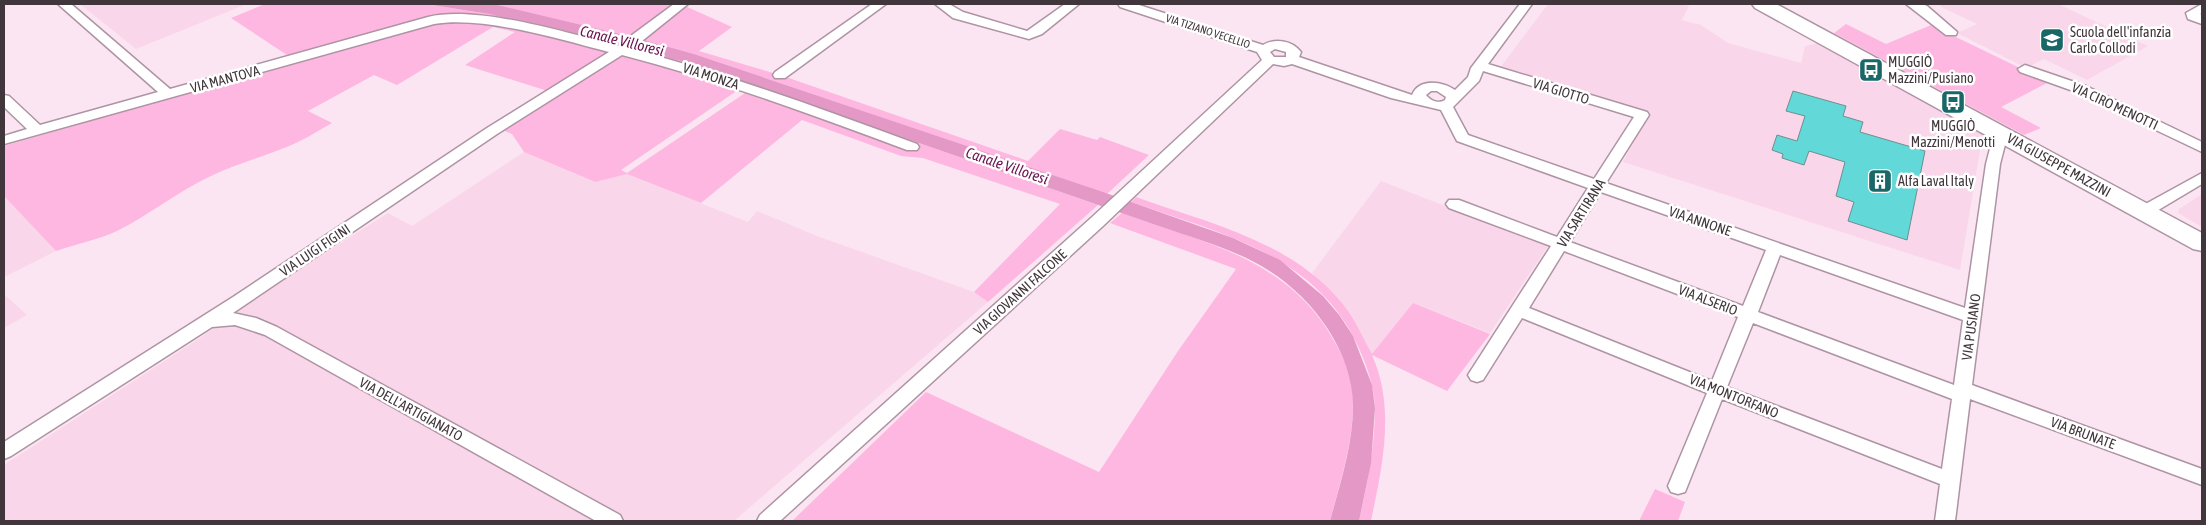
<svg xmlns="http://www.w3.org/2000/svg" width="2206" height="525" font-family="'Asap Condensed',sans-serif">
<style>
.built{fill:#fad6ea}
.green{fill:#feb7e0;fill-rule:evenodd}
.water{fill:#e498c5}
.building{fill:#63d8d8;stroke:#6e8f8e}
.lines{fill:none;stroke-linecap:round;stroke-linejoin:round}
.minor-casing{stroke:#ae94a3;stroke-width:3}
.primary-casing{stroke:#ae94a3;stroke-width:3}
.minor{fill:#fff;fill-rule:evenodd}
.primary{fill:#fff;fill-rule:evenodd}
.labels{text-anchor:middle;stroke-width:5;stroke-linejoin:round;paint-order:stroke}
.far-street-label{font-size:11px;fill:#41363c;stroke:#fff}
.poi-label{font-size:14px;fill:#41363c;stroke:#fff;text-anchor:start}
.street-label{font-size:14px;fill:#41363c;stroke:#fff}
.water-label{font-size:15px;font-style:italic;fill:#6a124f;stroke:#fff}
</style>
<rect width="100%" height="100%" fill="#fce5f2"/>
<g class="built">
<polygon points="80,4 247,4 136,49"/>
<polygon points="1548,4 1679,4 1689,6 1682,20 1701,25 1728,43 1801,63 1805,46 1825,42 1983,133 1960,270 1623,162 1647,115 1499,69"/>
<polygon points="1944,4 2058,4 2148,46 2087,80 2044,59 2026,68 1957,33 1977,24 1939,6"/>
<polygon points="524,152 594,182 627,174 748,222 757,211 817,236 974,292 988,302 734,521 4,521 4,465 200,338 251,300 388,213 412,226"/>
<polygon points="1381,181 1548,246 1490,333 1413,303 1372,355 1347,311 1312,273"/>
<polygon points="2202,194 2202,227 2178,213 2179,209"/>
<polygon points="4,196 56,251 4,277"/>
<polygon points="4,294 27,315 4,328"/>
</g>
<g class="green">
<path d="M265 4H426L489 14 534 24 685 62 1098 205 988 302 974 292 1060 204 923 158 901 156 802 120 701 203 627 174 595 182 524 152 512 134 500 129 551 92 465 65 515 32 493 27 397 85 374 75 308 111 332 123C316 132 301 142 284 148 259 158 234 165 209 177 177 192 149 215 117 231 97 240 76 244 56 251L4 196V146L401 31 452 19 290 57 231 18ZM738 90 745 93 627 173 621 170Z"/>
<polygon points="491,4 675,4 637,33 685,6 732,27 699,51 783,76 1028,161 1060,129 1097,140 1100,137 1149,155 1107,194 694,54 637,38"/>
<polygon points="1846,24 1886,44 1931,25 2049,82 2001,107 2041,128 2024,135 1834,33"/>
<path d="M1136 197C1211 224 1299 243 1348 311 1357 324 1364 340 1372 354L1413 303 1490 334 1447 391 1372 355C1396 409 1382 467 1371 521H1359C1367 484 1375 447 1375 408 1374 386 1367 366 1358 346 1316 254 1217 232 1131 202Z"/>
<path d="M1122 213C1203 242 1289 259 1334 341 1342 354 1350 371 1352 387 1357 432 1341 478 1330 521H792L926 392 1099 472 1178 351 1236 269 1110 223Z"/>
<polygon points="1655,489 1685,502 1678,521 1639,521"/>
</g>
<path class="water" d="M426 4 497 5 637 38 694 54 1100 191 1233 238 1280 260 1323 296 1340 316 1353 336 1372 385 1375 408 1371 463 1359 521H1330C1340 484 1353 445 1353 406 1353 352 1313 298 1268 270 1235 249 1193 238 1156 225L685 62 489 14Z"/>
<polygon class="building" points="1793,91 1846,106 1843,116 1863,122 1860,132 1925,151 1907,240 1848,221 1854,202 1836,196 1845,162 1809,151 1804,165 1782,158 1783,154 1772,150 1777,135 1797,141 1805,116 1786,111"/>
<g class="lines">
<defs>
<g id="minor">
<path d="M58 4H71L170 89 428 17C477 5 568 33 618 46L625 43 630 44 632 47 630 49C728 74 822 109 917 144L919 147 917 150H907C813 115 719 80 622 55L497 134 233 313 256 318 277 327 620 515 623 521H596L265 335 235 325 212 327 11 456 4 459V442L233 297 487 128 609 52C558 39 485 16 434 24L4 144V136L27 129 4 107V95L9 96 40 125 158 92Z"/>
<polygon points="674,4 688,4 642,41 632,41 630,38 632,35"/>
<polygon points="872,4 886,4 785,78 775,78 773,75 775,72"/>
<polygon points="935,4 949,4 963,12 1027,31 1065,4 1079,4 1042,34 1029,39 953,18"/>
<path d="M1118 4H1136L1263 45C1275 38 1292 40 1301 52L1299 57 1412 95C1419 78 1442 81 1455 90L1468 77 1471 68 1520 4H1532L1488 64 1647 112 1649 115 1606 183 1965 308 1986 164 1994 133 1996 130H2006L2008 133 2000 164 1972 385 2202 469V485L1970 399 1955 521H1935L1940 484 1722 399 1685 492 1678 494 1671 492 1668 486 1707 393 1522 318 1483 380 1477 382 1471 380 1468 375 1551 246 1449 208 1446 204 1449 200H1459L1557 237 1588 188 1457 141 1441 110 1391 98 1292 64 1284 66 1273 64 1103 226 780 521H757L760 515 1091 218 1262 60 1257 52 1120 7ZM1275 49 1286 52V57H1274L1270 52ZM1483 71 1634 117 1594 179 1468 135 1453 107 1479 81ZM1431 91H1437L1446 97 1445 100C1438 104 1431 101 1426 95ZM1601 192 1766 250 1743 306 1570 242ZM1564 251 1738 317 1712 381 1529 308ZM1780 255 1963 320 1954 385 1758 312ZM1753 323 1952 399 1942 469 1727 387Z"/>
<polygon points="1906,4 1922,4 1927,6 1957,32 1956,35 1946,35"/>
<polygon points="2202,4 2202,13 2200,14 2202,15 2202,24 2188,19 2186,13"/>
<polygon points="2025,65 2086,86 2202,142 2202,152 2076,92 2020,72 2018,69"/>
<polygon points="2202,173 2202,184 2150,215 2140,215 2137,211 2140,207"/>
</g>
<polygon id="primary" points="1752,4 1776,4 2202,233 2202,251 2193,249 1755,8"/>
</defs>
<use href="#minor" class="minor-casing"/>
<use href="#primary" class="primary-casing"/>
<use href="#minor" class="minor"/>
<use href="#primary" class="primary"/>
</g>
<defs>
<symbol id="school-square" viewBox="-11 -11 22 22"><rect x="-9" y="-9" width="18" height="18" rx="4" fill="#196767" stroke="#fff"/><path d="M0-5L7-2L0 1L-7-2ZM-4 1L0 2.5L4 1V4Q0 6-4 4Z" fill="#fff"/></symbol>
<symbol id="bus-square" viewBox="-11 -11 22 22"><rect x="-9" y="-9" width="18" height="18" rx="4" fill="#196767" stroke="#fff"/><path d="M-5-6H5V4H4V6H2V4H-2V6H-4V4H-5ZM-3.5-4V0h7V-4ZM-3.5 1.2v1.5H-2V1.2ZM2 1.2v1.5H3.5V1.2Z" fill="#fff"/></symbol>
<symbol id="building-square" viewBox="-11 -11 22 22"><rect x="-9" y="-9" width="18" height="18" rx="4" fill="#196767" stroke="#fff"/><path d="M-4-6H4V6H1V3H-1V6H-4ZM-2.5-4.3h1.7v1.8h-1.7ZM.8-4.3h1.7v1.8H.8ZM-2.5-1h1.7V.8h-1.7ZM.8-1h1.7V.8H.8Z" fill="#fff"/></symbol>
</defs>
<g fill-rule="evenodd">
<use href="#school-square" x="2038" y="26" width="28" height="28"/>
<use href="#bus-square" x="1857" y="56" width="28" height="28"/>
<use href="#bus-square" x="1939" y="88" width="28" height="28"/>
<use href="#building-square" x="1866" y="167" width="28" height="28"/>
</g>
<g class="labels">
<g class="far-street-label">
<text transform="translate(1208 31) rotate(18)" y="4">VIA TIZIANO VECELLIO</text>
</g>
<g class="poi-label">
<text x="2070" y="37">Scuola dell'infanzia<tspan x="2070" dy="16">Carlo Collodi</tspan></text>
<text x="1888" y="67">MUGGIÒ<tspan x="1888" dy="16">Mazzini/Pusiano</tspan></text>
<text x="1953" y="131" text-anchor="middle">MUGGIÒ<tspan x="1953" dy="16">Mazzini/Menotti</tspan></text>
<text x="1898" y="186">Alfa Laval Italy</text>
</g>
<g class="street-label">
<text transform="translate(711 76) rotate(18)" y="5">VIA MONZA</text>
<text transform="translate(225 79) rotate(-15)" y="5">VIA MANTOVA</text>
<text transform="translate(1561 91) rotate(17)" y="5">VIA GIOTTO</text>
<text transform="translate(2115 106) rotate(25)" y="5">VIA CIRO MENOTTI</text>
<text transform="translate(2059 165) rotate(29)" y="5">VIA GIUSEPPE MAZZINI</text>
<text transform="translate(1581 213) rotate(-58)" y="5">VIA SARTIRANA</text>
<text transform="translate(1700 221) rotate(19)" y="5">VIA ANNONE</text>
<text transform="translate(315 250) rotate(-34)" y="5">VIA LUIGI FIGINI</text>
<text transform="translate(1020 292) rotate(-42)" y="5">VIA GIOVANNI FALCONE</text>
<text transform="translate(1708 300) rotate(21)" y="5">VIA ALSERIO</text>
<text transform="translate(1971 327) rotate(-82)" y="5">VIA PUSIANO</text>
<text transform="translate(1734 396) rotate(22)" y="5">VIA MONTORFANO</text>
<text transform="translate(411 409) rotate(29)" y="5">VIA DELL'ARTIGIANATO</text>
<text transform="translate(2083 433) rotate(20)" y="5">VIA BRUNATE</text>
</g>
<g class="water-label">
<text transform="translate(622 41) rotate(14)" y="5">Canale Villoresi</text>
<text transform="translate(1007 166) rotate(19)" y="5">Canale Villoresi</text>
</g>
</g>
<rect width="2206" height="525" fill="none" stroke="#41363c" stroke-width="10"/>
</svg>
